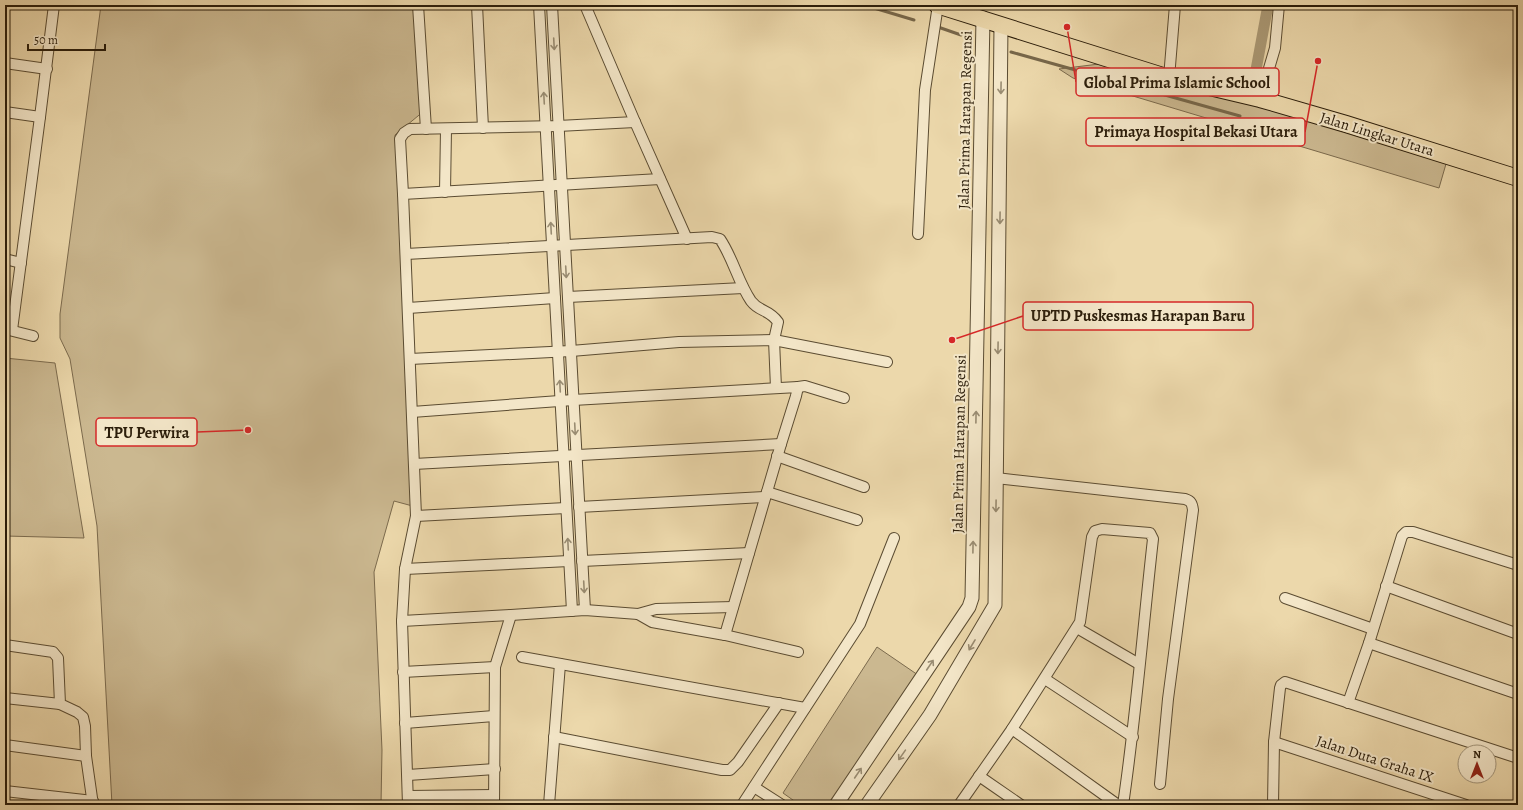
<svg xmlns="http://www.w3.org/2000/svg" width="1523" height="810" font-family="Alegreya,serif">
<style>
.green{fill:#cbb890;stroke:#7b6a4d}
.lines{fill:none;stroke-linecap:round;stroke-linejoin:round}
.stream{stroke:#77674a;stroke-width:3}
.canal{stroke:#aa9874;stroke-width:11}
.minor-casing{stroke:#5b4c32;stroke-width:12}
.tertiary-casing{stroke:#5b4c32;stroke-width:15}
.primary-casing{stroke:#2b1d0a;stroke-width:18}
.minor{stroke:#f3e6c8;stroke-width:10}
.tertiary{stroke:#f3e6c8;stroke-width:13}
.primary{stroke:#ecd8ab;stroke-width:16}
.oneway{stroke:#998c72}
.labels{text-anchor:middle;stroke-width:4;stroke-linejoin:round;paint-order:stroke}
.street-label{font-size:15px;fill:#2b1d0a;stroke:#f3e6c8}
.leader{fill:none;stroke:#d62828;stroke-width:1.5}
.callout-dot{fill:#d62828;stroke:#f3e6c8;stroke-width:1.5}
.callout{fill:#f3e6c8;stroke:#d62828;stroke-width:1.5}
.callout-label{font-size:16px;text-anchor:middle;font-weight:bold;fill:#2b1d0a}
</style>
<rect width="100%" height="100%" fill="#ecd8ab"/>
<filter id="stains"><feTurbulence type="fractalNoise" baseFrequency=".005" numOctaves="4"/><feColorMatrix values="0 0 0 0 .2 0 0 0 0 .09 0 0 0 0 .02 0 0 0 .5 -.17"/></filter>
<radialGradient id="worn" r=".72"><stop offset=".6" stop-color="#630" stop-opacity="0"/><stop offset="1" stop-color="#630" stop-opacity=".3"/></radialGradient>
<g class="green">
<polygon points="101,5 419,5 424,111 395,135 420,508 394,501 374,572 382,750 381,805 112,805 97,526 70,359 60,338 60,314"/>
<polygon points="1115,62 1448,157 1439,188 1073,78 1059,69"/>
<polygon points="5,358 55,363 84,538 5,536"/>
<polygon points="877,647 918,675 830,805 800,805 783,793"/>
</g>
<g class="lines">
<g class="stream">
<polyline points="864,5 914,20"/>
<polyline points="938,27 961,35"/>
<polyline points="1011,52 1240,116"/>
</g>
<polyline class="canal" points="1253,86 1268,5"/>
<defs>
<g id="minor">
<polyline points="418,5 426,129"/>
<polyline points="477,5 483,128"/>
<polyline points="539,5 572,611"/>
<polyline points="552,5 585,610"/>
<polyline points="585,5 635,122 687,239"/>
<polyline points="5,63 47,69"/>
<polyline points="1169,78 1175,5"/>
<polyline points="1260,99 1275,48 1279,5"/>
<polyline points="5,112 40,117"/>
<polyline points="445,192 446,129"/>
<polyline points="403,194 660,179"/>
<polyline points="918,234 925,90 938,5"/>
<path d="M406 254 712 237 720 239C733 258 738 282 751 301 759 312 769 309 778 322L774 340 776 388"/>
<polyline points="5,259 21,263"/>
<polyline points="568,297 743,288"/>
<polyline points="408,308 555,298"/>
<polyline points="5,329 33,336"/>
<polyline points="12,330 40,117 54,5"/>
<polyline points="410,359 571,351 679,342 774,340 887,362"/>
<polyline points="798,387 805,386 844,398"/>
<polyline points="412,412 573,400 798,387 796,396 781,444 725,635"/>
<polyline points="777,456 864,487"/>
<polyline points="414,464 781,444"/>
<path d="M996 478 1185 499C1191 501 1192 503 1193 510L1168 699 1160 784"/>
<polyline points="767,492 857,520"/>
<polyline points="579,507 765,497"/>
<polyline points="416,516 566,508"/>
<polyline points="582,561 749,553"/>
<polyline points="405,569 569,561"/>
<polyline points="1386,586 1518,634"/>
<polyline points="1285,598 1373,629"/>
<polyline points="638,614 652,622 725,635 798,652"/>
<polyline points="402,621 511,615 585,610 638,614 656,609 733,607"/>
<polyline points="1077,628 1139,664"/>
<polyline points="1369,643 1518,694"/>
<polyline points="5,645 53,652 58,658 60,704 77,712 83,717 85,726 86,756 93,805"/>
<polyline points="522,657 805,708"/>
<polyline points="403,672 495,667"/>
<polyline points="1045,679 1133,737"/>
<polyline points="5,698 60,704"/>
<polyline points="1348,703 1369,643 1402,536 1406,532 1413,532 1518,565"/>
<polyline points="405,723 494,716"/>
<polyline points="1012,729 1118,805"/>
<polyline points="554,737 722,770 730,770 738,762 779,703"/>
<polyline points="1274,742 1466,805"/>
<polyline points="5,745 86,756"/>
<polyline points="408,775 495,769"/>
<polyline points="979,776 1021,805"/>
<polyline points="754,787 782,805"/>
<polyline points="5,791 93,801"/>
<polyline points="408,796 494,795"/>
<polyline points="408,805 402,621 405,569 416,516 403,194 400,139 404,133 410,129 558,126 635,122"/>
<polyline points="494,805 495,667 511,615"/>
<polyline points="549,805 560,664"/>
<polyline points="742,805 860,624 894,538"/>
<path d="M959 805 1012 729 1080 622 1092 537 1095 531 1102 529 1150 533 1153 539C1143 627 1136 717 1123 805"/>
<polyline points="1273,805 1274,742 1280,688 1281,685 1285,682 1518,758"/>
</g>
<g id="tertiary">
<polyline points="836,805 969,607 972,598 983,18"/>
<polyline points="867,805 930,715 995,605 1001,25"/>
</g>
<polyline id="primary" points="937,5 1163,76 1260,99 1346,124 1518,178"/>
</defs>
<use href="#minor" class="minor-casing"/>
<use href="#tertiary" class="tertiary-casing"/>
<use href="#primary" class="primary-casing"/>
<use href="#minor" class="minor"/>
<use href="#tertiary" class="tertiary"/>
<use href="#primary" class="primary"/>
</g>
<defs><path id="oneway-shaft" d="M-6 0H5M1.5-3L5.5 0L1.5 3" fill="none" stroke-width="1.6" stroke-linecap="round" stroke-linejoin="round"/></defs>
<g class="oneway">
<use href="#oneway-shaft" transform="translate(554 44) rotate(87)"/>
<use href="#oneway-shaft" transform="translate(1001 88) rotate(91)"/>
<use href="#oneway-shaft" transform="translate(544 98) rotate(-93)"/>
<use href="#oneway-shaft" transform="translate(1000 218) rotate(91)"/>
<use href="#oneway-shaft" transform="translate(551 228) rotate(-93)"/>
<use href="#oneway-shaft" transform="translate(566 272) rotate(87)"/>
<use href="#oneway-shaft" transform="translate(998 348) rotate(91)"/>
<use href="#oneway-shaft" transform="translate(560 386) rotate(-93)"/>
<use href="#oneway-shaft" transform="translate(976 417) rotate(-89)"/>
<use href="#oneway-shaft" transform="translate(575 429) rotate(87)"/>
<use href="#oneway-shaft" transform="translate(996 506) rotate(91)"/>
<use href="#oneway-shaft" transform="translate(568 544) rotate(-93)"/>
<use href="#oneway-shaft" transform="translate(973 547) rotate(-89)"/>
<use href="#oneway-shaft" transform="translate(584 587) rotate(87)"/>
<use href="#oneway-shaft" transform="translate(972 645) rotate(121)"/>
<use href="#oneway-shaft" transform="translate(930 665) rotate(-56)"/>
<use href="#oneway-shaft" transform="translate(902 755) rotate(125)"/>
<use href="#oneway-shaft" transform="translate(858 773) rotate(-56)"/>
</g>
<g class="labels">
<g class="street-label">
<text transform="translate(965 120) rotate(-89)" y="5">Jalan Prima Harapan Regensi</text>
<text transform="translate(1377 134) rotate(17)" y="5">Jalan Lingkar Utara</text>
<text transform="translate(959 444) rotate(-89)" y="5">Jalan Prima Harapan Regensi</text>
<text transform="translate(1375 759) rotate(18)" y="5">Jalan Duta Graha IX</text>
</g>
</g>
<path class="leader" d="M1067 27L1076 82M1318 61L1305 132M952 340L1023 316M248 430L197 432"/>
<g class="callout-dot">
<circle cx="1067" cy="27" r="4"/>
<circle cx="1318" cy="61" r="4"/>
<circle cx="952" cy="340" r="4"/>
<circle cx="248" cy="430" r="4"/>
</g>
<g class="callout">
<rect x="1076" y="68" width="203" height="28" rx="4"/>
<rect x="1086" y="118" width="219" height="28" rx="4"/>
<rect x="1023" y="302" width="230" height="28" rx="4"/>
<rect x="96" y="418" width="101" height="28" rx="4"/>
</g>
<g class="callout-label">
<text x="1177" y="88">Global Prima Islamic School</text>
<text x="1196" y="137">Primaya Hospital Bekasi Utara</text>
<text x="1138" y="321">UPTD Puskesmas Harapan Baru</text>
<text x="147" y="438">TPU Perwira</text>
</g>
<rect width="1523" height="810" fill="none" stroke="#ecd8ab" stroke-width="20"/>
<rect x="6" y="6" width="1511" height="798" fill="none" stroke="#2b1d0a" stroke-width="2"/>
<rect x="10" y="10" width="1503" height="790" fill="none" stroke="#2b1d0a"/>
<g transform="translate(1477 764)"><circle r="19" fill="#f3e6c8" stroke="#a3967c"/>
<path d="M0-3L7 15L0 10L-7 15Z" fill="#8f2418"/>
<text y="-6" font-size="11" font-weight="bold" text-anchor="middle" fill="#2b1d0a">N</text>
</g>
<path d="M28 44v6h77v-6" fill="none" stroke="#2b1d0a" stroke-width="2"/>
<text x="34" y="44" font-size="12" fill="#2b1d0a" stroke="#f3e6c8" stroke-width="3" paint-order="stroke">50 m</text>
<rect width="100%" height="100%" filter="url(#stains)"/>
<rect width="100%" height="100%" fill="url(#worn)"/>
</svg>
